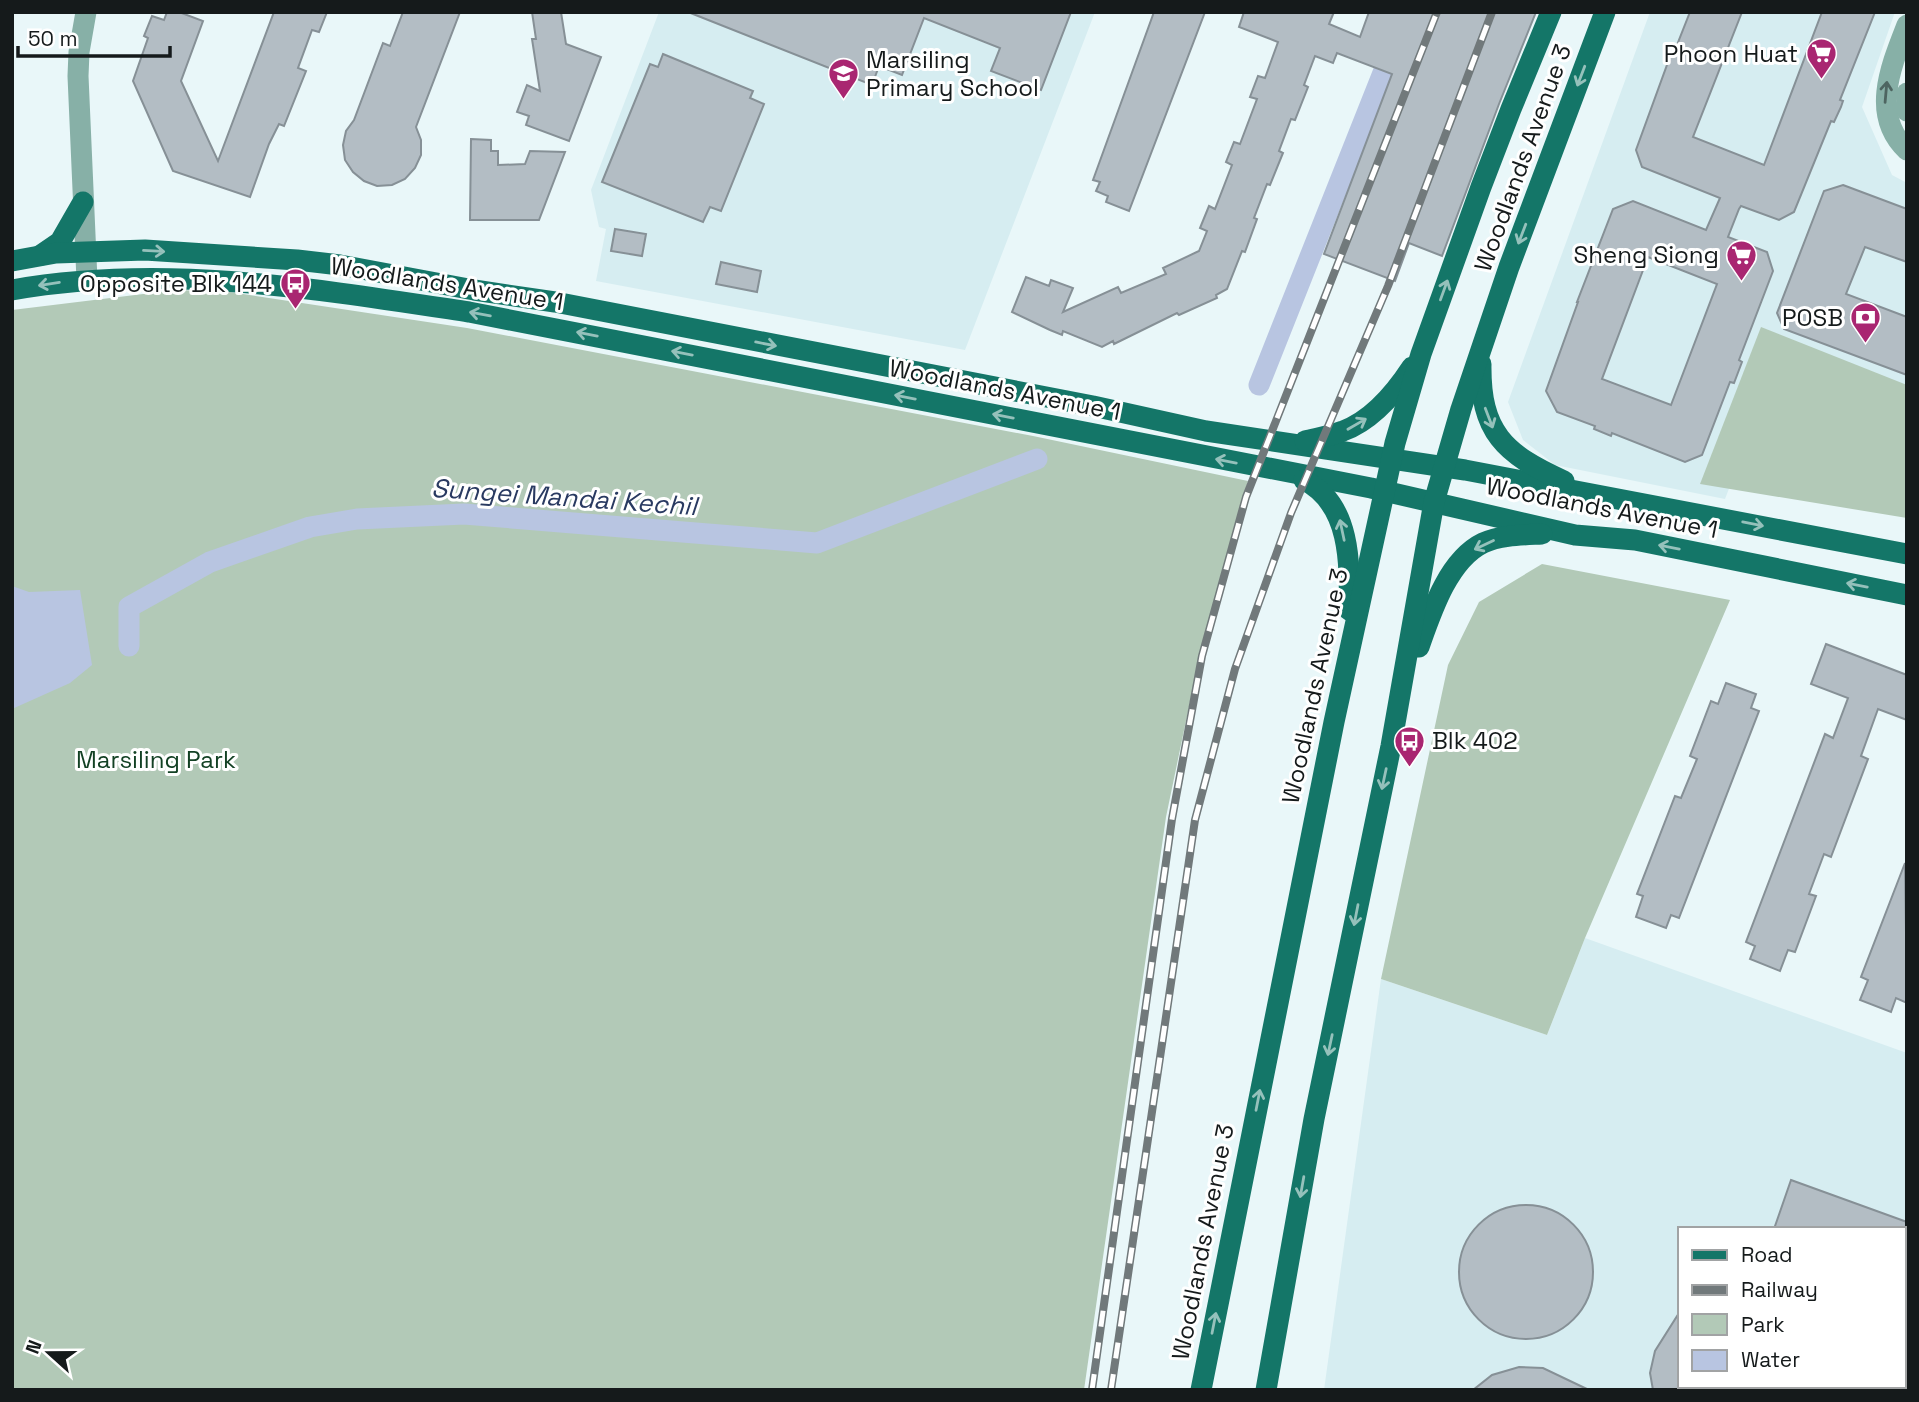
<svg xmlns="http://www.w3.org/2000/svg" width="1919" height="1402" font-family="'Space Grotesk',sans-serif">
<style>
.built{fill:#d6edf1;fill-rule:evenodd}
.green{fill:#b2c9b7}
.water{fill:#b8c5e1}
.lines{fill:none;stroke-linecap:round;stroke-linejoin:round}
.canal{stroke:#b8c5e1;stroke-width:21}
.building{fill:#b3bdc4;stroke:#869096;stroke-width:2;fill-rule:evenodd}
.minor{stroke:#87b0a7;stroke-width:21}
.major{stroke:#147668;stroke-width:21}
.rail-casing{stroke:#71797b;stroke-width:8}
.rail{stroke:#fff;stroke-width:5;stroke-dasharray:16;stroke-linecap:butt}
.oneway{stroke:#95c1bb}
.oneway2{stroke:#4e6561}
.labels{text-anchor:middle;stroke-width:6;stroke-linejoin:round;paint-order:stroke}
.poi-label{font-size:24px;fill:#151a1b;stroke:#fff;text-anchor:end}
.street-label{font-size:24px;fill:#151a1b;stroke:#fff}
.park-label{font-size:24px;fill:#134124;stroke:#fff}
.water-label{font-size:26px;font-style:italic;fill:#293a61;stroke:#fff}
</style>
<rect width="100%" height="100%" fill="#e9f7f9"/>
<g class="built">
<polygon points="659,12 1095,12 965,350 596,281 606,229 599,227 591,190"/>
<polygon points="1650,12 1895,12 1862,107 1892,175 1907,183 1907,405 1780,356 1725,499 1555,465 1523,440 1508,402"/>
<path d="M1585 938 1907 1053V1390H1324L1381 979 1547 1035ZM1679 1229H1903V1386H1679Z"/>
</g>
<g class="green">
<polygon points="176,290 230,292 467,328 1033,436 1248,481 1198,663 1166,817 1084,1390 12,1390 12,310"/>
<polygon points="1761,327 1907,385 1907,518 1700,484"/>
<polygon points="1542,564 1730,600 1585,938 1547,1035 1381,979 1448,665 1479,602"/>
</g>
<polygon class="water" points="12,586 29,592 80,590 92,665 70,683 12,709"/>
<g class="lines">
<g class="canal">
<polyline points="1259,385 1394,45"/>
<polyline points="129,646 129,607 210,562 310,527 357,519 464,514 817,543 1037,459"/>
</g>
</g>
<g class="building">
<polygon points="167,12 179,12 203,21 181,81 218,161 274,12 327,12 319,32 312,30 298,68 306,71 284,126 279,124 269,144 250,197 173,171 133,81 148,38 144,36 152,16 164,20"/>
<polygon points="403,12 460,12 416,127 421,140 421,155 415,168 405,179 392,185 377,186 364,181 353,172 345,160 343,145 346,131 354,120 383,43 390,46"/>
<polygon points="532,12 561,12 566,44 601,57 569,141 526,125 529,116 517,112 527,85 540,91 532,39 536,39"/>
<polygon points="688,12 1071,12 1041,90 991,71 1000,48 924,18 902,75 879,66 872,85"/>
<polygon points="1154,12 1205,12 1129,211 1106,202 1108,196 1096,191 1100,182 1093,180"/>
<polygon points="1244,12 1334,12 1329,24 1360,37 1369,12 1536,12 1499,104 1442,256 1409,243 1395,281 1324,254 1392,74 1337,53 1333,63 1315,56 1304,85 1308,87 1295,120 1291,119 1279,151 1283,153 1270,185 1267,184 1254,218 1257,219 1245,252 1242,251 1227,289 1216,295 1217,298 1179,315 1177,313 1114,344 1113,341 1102,347 1063,331 1062,335 1050,330 1012,312 1026,277 1049,286 1051,280 1073,288 1063,312 1118,287 1121,293 1166,274 1163,268 1199,251 1207,231 1200,228 1209,206 1215,209 1232,165 1226,162 1234,142 1240,144 1257,99 1250,97 1258,76 1265,78 1278,42 1239,27"/>
<path d="M1690 12H1742L1693 137 1764 165 1822 12H1875L1840 100 1843 101 1841 107 1834 122 1831 121 1794 212 1779 220 1741 206 1739 209 1728 237 1767 252 1773 271 1739 360 1742 362 1734 383 1730 382 1702 455 1685 462 1612 433 1611 436 1594 429 1595 426 1557 412 1546 391 1578 302H1577L1613 209 1633 201 1706 230 1720 198 1642 167 1636 150 1671 54 1673 55ZM1648 257 1717 284 1671 405 1602 379Z"/>
<polygon points="663,54 753,91 750,98 764,104 721,211 710,207 703,222 602,182 650,64 658,67"/>
<polygon points="471,139 491,140 491,151 498,151 498,165 525,164 530,151 565,152 539,220 470,220"/>
<polygon points="1843,185 1907,209 1907,262 1865,247 1846,294 1907,317 1907,375 1784,329 1777,313 1824,191"/>
<polygon points="615,229 646,234 642,256 611,251"/>
<polygon points="721,262 761,271 757,292 716,284"/>
<polygon points="1826,644 1907,675 1907,720 1878,709 1861,756 1868,759 1831,857 1824,854 1809,894 1816,896 1795,952 1788,950 1780,971 1750,959 1755,946 1746,942 1825,734 1833,738 1848,698 1811,684"/>
<polygon points="1726,683 1756,694 1751,708 1759,711 1679,918 1671,915 1666,928 1636,917 1643,896 1637,894 1675,796 1681,798 1697,759 1690,756 1711,701 1718,704"/>
<polygon points="1905,863 1907,1003 1896,998 1891,1012 1860,1000 1868,980 1861,977"/>
<polygon points="1791,1180 1907,1222 1907,1229 1774,1229"/>
<circle cx="1526" cy="1272" r="67"/>
<polygon points="1679,1313 1679,1390 1653,1390 1650,1373 1655,1351"/>
<polygon points="1519,1367 1543,1368 1589,1390 1473,1390 1492,1375"/>
</g>
<g class="lines">
<g class="minor">
<polyline points="86,12 79,52 78,76 87,280"/>
<path d="M1907 25C1891 66 1870 115 1907 150"/>
<polyline points="1907,93 1907,111"/>
</g>
<g class="major">
<polyline points="41,255 60,242 83,202"/>
<polyline points="12,261 56,253 145,250 297,260 340,265 474,290 555,302 1093,406 1206,431 1465,470 1907,554"/>
<path d="M12 290C163 263 318 289 469 312L1371 488 1575 535 1635 540 1907 595"/>
<path d="M1481 364C1480 432 1504 454 1564 481"/>
<path d="M1305 441C1317 438 1331 436 1343 431 1373 420 1395 393 1412 367"/>
<path d="M1304 480C1351 504 1350 563 1349 610"/>
<path d="M1419 647C1431 613 1448 560 1483 543 1500 535 1523 535 1542 534"/>
<polyline points="1201,1390 1334,722 1395,443 1421,354 1481,187 1511,109 1551,12"/>
<polyline points="1266,1390 1314,1119 1391,746 1434,502 1461,409 1509,267 1605,12"/>
</g>
<defs>
<g id="rail">
<polyline points="1092,1390 1172,819 1202,656 1246,497 1437,12"/>
<polyline points="1111,1390 1195,820 1235,669 1291,513 1388,286 1492,12"/>
</g>
</defs>
<use href="#rail" class="rail-casing"/>
<use href="#rail" class="rail"/>
</g>
<defs><path id="oneway-shaft" d="M-6 0H5M1.5-3L5.5 0L1.5 3" fill="none" stroke-width="1.6" stroke-linecap="round" stroke-linejoin="round" transform="scale(1.75)"/></defs>
<g class="oneway">
<use href="#oneway-shaft" transform="translate(1581 76) rotate(111)"/>
<use href="#oneway-shaft" transform="translate(1522 234) rotate(111)"/>
<use href="#oneway-shaft" transform="translate(154 251) rotate(3)"/>
<use href="#oneway-shaft" transform="translate(49 284) rotate(171)"/>
<use href="#oneway-shaft" transform="translate(1444 290) rotate(-70)"/>
<use href="#oneway-shaft" transform="translate(480 314) rotate(-170)"/>
<use href="#oneway-shaft" transform="translate(587 334) rotate(-169)"/>
<use href="#oneway-shaft" transform="translate(766 344) rotate(11)"/>
<use href="#oneway-shaft" transform="translate(682 353) rotate(-169)"/>
<use href="#oneway-shaft" transform="translate(905 397) rotate(-169)"/>
<use href="#oneway-shaft" transform="translate(1003 416) rotate(-169)"/>
<use href="#oneway-shaft" transform="translate(1489 418) rotate(69)"/>
<use href="#oneway-shaft" transform="translate(1357 424) rotate(-30)"/>
<use href="#oneway-shaft" transform="translate(1226 461) rotate(-169)"/>
<use href="#oneway-shaft" transform="translate(1753 524) rotate(11)"/>
<use href="#oneway-shaft" transform="translate(1342 530) rotate(-102)"/>
<use href="#oneway-shaft" transform="translate(1484 545) rotate(155)"/>
<use href="#oneway-shaft" transform="translate(1669 547) rotate(-169)"/>
<use href="#oneway-shaft" transform="translate(1857 585) rotate(-169)"/>
<use href="#oneway-shaft" transform="translate(1384 779) rotate(102)"/>
<use href="#oneway-shaft" transform="translate(1356 915) rotate(101)"/>
<use href="#oneway-shaft" transform="translate(1330 1045) rotate(102)"/>
<use href="#oneway-shaft" transform="translate(1258 1100) rotate(-79)"/>
<use href="#oneway-shaft" transform="translate(1302 1187) rotate(100)"/>
<use href="#oneway-shaft" transform="translate(1214 1323) rotate(-79)"/>
</g>
<use class="oneway2" href="#oneway-shaft" transform="translate(1886 92) rotate(-85)"/>
<defs>
<symbol id="supermarket-pin" viewBox="-11 -11 22 30"><path d="M0 17L-7.5 6A9.5 9.5 0 1 1 7.5 6Z" fill="#a92671" stroke="#fff"/><path d="M-6-5.5h2.5l.6 2H6L4.5 2H-2.5L-4.4-4H-6ZM-1.5 3.2a1.3 1.3 0 1 0 .1 0ZM3 3.2a1.3 1.3 0 1 0 .1 0Z" fill="#fff"/></symbol>
<symbol id="school-pin" viewBox="-11 -11 22 30"><path d="M0 17L-7.5 6A9.5 9.5 0 1 1 7.5 6Z" fill="#a92671" stroke="#fff"/><path d="M0-5L7-2L0 1L-7-2ZM-4 1L0 2.5L4 1V4Q0 6-4 4Z" fill="#fff"/></symbol>
<symbol id="bus-pin" viewBox="-11 -11 22 30"><path d="M0 17L-7.5 6A9.5 9.5 0 1 1 7.5 6Z" fill="#a92671" stroke="#fff"/><path d="M-5-6H5V4H4V6H2V4H-2V6H-4V4H-5ZM-3.5-4V0h7V-4ZM-3.5 1.2v1.5H-2V1.2ZM2 1.2v1.5H3.5V1.2Z" fill="#fff"/></symbol>
<symbol id="bank-pin" viewBox="-11 -11 22 30"><path d="M0 17L-7.5 6A9.5 9.5 0 1 1 7.5 6Z" fill="#a92671" stroke="#fff"/><path d="M-6-4H6V4H-6ZM0-2.3a2.3 2.3 0 1 0 0 4.6a2.3 2.3 0 1 0 0-4.6Z" fill="#fff"/></symbol>
</defs>
<g fill-rule="evenodd">
<use href="#supermarket-pin" x="1804" y="36" width="35" height="47"/>
<use href="#school-pin" x="826" y="56" width="35" height="47"/>
<use href="#supermarket-pin" x="1724" y="238" width="35" height="47"/>
<use href="#bus-pin" x="278" y="266" width="35" height="47"/>
<use href="#bank-pin" x="1848" y="300" width="35" height="47"/>
<use href="#bus-pin" x="1392" y="724" width="35" height="47"/>
</g>
<g class="labels">
<g class="poi-label">
<text x="1798" y="62">Phoon Huat</text>
<text x="866" y="68" text-anchor="start">Marsiling<tspan x="866" dy="28">Primary School</tspan></text>
<text x="1719" y="263">Sheng Siong</text>
<text x="272" y="292">Opposite Blk 144</text>
<text x="1843" y="326">POSB</text>
<text x="1432" y="749" text-anchor="start">Blk 402</text>
</g>
<g class="street-label">
<text transform="translate(1523 158) rotate(-70)" y="8">Woodlands Avenue 3</text>
<text transform="translate(447 284) rotate(9)" y="8">Woodlands Avenue 1</text>
<text transform="translate(1005 390) rotate(11)" y="8">Woodlands Avenue 1</text>
<text transform="translate(1602 508) rotate(11)" y="8">Woodlands Avenue 1</text>
<text transform="translate(1315 686) rotate(-78)" y="8">Woodlands Avenue 3</text>
<text transform="translate(1203 1242) rotate(-79)" y="8">Woodlands Avenue 3</text>
</g>
<g class="park-label">
<text x="156" y="768">Marsiling Park</text>
</g>
<g class="water-label">
<text transform="translate(564 497) rotate(4)" y="9">Sungei Mandai Kechil</text>
</g>
</g>
<rect width="1919" height="1402" fill="none" stroke="#151a1b" stroke-width="28"/>
<rect x="1678" y="1227" width="228" height="161" fill="#ffffff" stroke="#a1a3a4" stroke-width="2"/>
<rect x="1692" y="1250" width="35" height="10" fill="#147668" stroke="#a1a3a4" stroke-width="2"/>
<text x="1741" y="1262" font-size="21" fill="#151a1b">Road</text>
<rect x="1692" y="1285" width="35" height="10" fill="#71797b" stroke="#a1a3a4" stroke-width="2"/>
<text x="1741" y="1297" font-size="21" fill="#151a1b">Railway</text>
<rect x="1692" y="1314" width="35" height="21" fill="#b2c9b7" stroke="#a1a3a4" stroke-width="2"/>
<text x="1741" y="1332" font-size="21" fill="#151a1b">Park</text>
<rect x="1692" y="1350" width="35" height="21" fill="#b8c5e1" stroke="#a1a3a4" stroke-width="2"/>
<text x="1741" y="1367" font-size="21" fill="#151a1b">Water</text>
<g transform="translate(49 1353) rotate(291)" stroke="#ffffff" stroke-width="5" paint-order="stroke">
<path d="M0-5L12 26L0 18L-12 26Z" fill="#151a1b"/>
<text y="-10" font-size="19" font-weight="bold" text-anchor="middle" fill="#151a1b">N</text>
</g>
<path d="M18 46v10h152v-10" fill="none" stroke="#151a1b" stroke-width="3.5"/>
<text x="28" y="46" font-size="21" fill="#151a1b" stroke="#ffffff" stroke-width="5" paint-order="stroke">50 m</text>
</svg>
